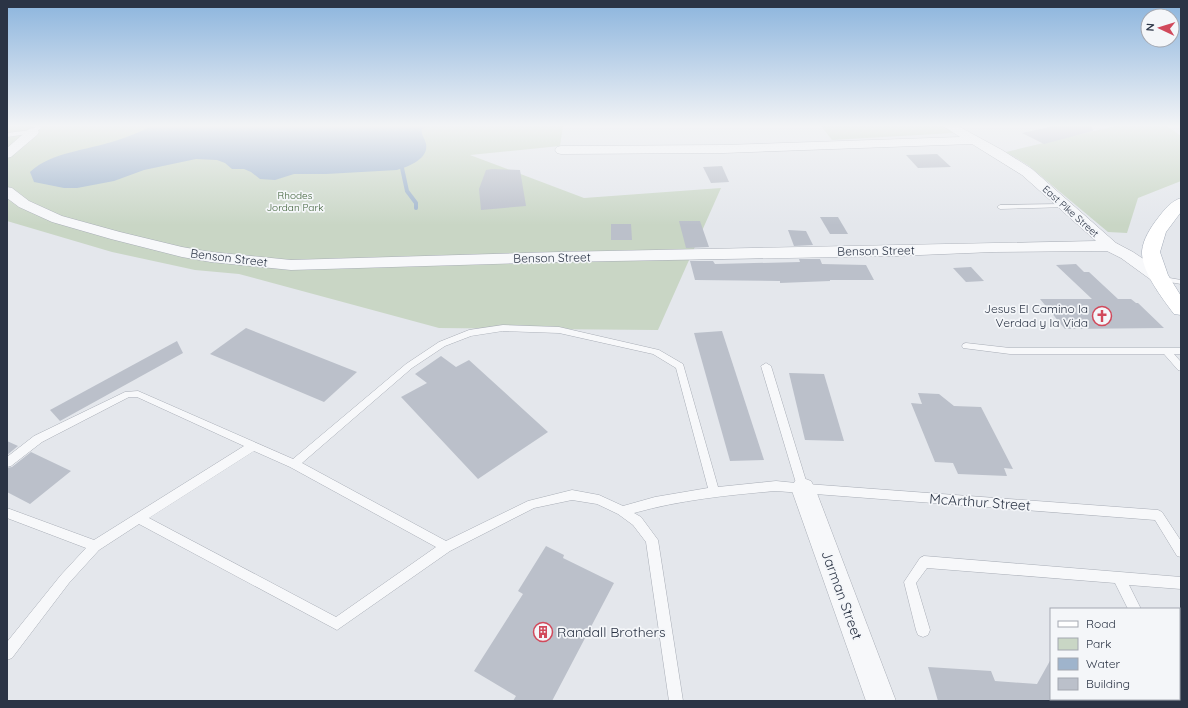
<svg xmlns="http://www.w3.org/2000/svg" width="1188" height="708" font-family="Quicksand,sans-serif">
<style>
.green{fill:#c9d6c5}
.water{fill:#9fb4cc}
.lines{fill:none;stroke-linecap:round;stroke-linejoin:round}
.stream{stroke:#9fb4cc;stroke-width:4}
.building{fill:#bbc0ca}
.service-casing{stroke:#a9aeb7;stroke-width:1}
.minor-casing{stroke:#a9aeb7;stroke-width:1}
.primary-casing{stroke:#a3abb8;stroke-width:1}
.service{fill:#f7f8fa;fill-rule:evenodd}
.minor{fill:#f7f8fa;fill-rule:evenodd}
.primary{fill:#fff;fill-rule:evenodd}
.labels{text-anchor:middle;stroke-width:3.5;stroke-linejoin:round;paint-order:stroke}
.far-park-label{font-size:10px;fill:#3f6138;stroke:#f4f6f9}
.far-street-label{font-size:10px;fill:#2b3445;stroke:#f4f6f9}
.street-label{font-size:12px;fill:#2b3445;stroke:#f4f6f9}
.poi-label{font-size:12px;fill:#2b3445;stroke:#f4f6f9;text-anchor:end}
.near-street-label{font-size:14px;fill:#2b3445;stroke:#f4f6f9}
.near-poi-label{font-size:14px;fill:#2b3445;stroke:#f4f6f9;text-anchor:start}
</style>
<rect width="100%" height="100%" fill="#e4e7ec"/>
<g class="green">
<polygon points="7,126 563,126 560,146 470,155 584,198 721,188 658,330 439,328 239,274 195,270 112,252 7,221"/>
<polygon points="821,126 944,126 953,133 832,140"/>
<polygon points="1115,126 1167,126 1181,136 1181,181 1138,198 1127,233 1108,232 1029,166 1006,152"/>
</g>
<path class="water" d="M152 126H427L422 129C421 136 425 138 426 144 429 159 408 167 397 170L326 174H294L275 180 260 179 251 172 244 169H232L225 163 217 160 196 159 144 170 114 181 77 188H64L34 182 30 172C51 152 88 150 115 141 128 137 140 132 152 126Z"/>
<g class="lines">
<polyline class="stream" points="402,168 407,191 416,203 416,208"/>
</g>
<g class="building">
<polygon points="1054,126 1092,126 1093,131 1044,144 1022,133"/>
<polygon points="937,154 951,167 918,168 906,155"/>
<polygon points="722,166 729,182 711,183 703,167"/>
<polygon points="492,169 520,170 526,206 481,210 479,189 486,170"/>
<polygon points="820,217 838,217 848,234 830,234"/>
<polygon points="679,221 700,221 709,247 686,248"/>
<polygon points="611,224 631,224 632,240 611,240"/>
<polygon points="788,230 806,231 813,245 794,246"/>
<polygon points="799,259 820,259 822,264 866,265 874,280 830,280 830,281 780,283 780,281 695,280 690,261 713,261 715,264 800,262"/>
<polygon points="1076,264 1084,272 1089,272 1118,299 1131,299 1136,303 1138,303 1164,328 1065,329 1040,299 1092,299 1056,265"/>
<polygon points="971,267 984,281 966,282 953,268"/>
<polygon points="246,328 357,372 324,402 210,354"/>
<polygon points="722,331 764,460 730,461 694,333"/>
<polygon points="177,341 183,353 60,421 50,410"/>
<polygon points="441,356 456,367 469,360 548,432 478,479 401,397 427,383 415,374"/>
<polygon points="789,373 824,374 844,441 805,440"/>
<polygon points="918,393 939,394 954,406 981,407 1013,469 1004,468 1007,476 958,474 953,463 935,462 911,403 922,404"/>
<polygon points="7,441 18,446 7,455"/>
<polygon points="31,452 71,471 30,504 7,492 7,468 12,467"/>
<polygon points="546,546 564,555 563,558 614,583 552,701 513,701 516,696 474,671 523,594 518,591"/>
<polygon points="1051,659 1051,701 938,701 928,667 991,671 995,681 1037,684"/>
</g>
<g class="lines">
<defs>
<g id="service">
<polygon points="34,126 40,126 41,128 35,133 7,137 7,133 31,130 35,128"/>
<polygon points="1065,204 1068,206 1067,207 1000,209 997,207 1000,205"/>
<polygon points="1158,276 1181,280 1181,284 1158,280 1157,278"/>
<path d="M503 325 559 327 659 350 683 364 718 487 776 481 796 483 761 366 766 363 771 366 807 484 1158 510 1162 512 1181 541V557L1177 556 1155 520 776 491C728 495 680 500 634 513L641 517 658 540 683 701H669L646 542 633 525 618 514 597 504 572 500 534 508 450 551 337 630 139 524 99 550 69 583 12 658 7 660V642L61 575 86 548 7 518V508L94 540 244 446 137 397H129L42 442 11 466 7 467V457L34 436 125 392 138 391 293 459 406 364 439 342 469 330ZM503 331 559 333 653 354 676 368 708 488 655 497 623 506 599 495 572 490 528 501 446 541 302 463 412 368 445 346 471 336ZM254 451 290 467 436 547 336 617 149 518Z"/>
<polygon points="966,343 1010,348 1181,348 1181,354 1174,354 1181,362 1181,371 1178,370 1164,354 1010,354 963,348 962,346 963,344"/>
<polygon points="924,556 1181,577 1181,589 1129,585 1141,609 1128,609 1115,583 927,568 916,583 930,630 928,635 923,637 918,635 916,630 904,582 920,558"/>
<polygon points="1179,680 1181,681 1181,698 1179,697"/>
</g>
<g id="minor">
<polygon points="943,126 958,126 1002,150 1032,169 1116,243 1133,252 1166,274 1168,278 1166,282 1160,283 1154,282 1121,258 1107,251 993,252 896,256 559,262 291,270 211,262 182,257 111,239 52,222 19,207 7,198 7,187 12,188 29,201 62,216 120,232 182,247 211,252 291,260 559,252 1096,241 1022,175 972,144 724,153 561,154 557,153 555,150 557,147 561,146 724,145 960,137"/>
<polygon points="33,128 37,129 39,132 37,135 11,157 7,158 7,148 29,129"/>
<polygon points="803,478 811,481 815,488 896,701 866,701 791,488 795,481"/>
</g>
<path id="primary" d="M1181 198V212L1166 232 1160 252 1168 275 1181 296V315L1174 314C1162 298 1141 271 1142 251 1143 239 1151 227 1158 218 1164 210 1171 201 1181 198Z"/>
</defs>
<use href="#service" class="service-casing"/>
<use href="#minor" class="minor-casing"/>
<use href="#primary" class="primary-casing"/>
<use href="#service" class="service"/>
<use href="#minor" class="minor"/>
<use href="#primary" class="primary"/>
</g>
<linearGradient id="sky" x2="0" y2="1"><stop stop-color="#8bb4dd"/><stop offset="0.56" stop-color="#f3f4f6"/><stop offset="1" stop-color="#f3f4f6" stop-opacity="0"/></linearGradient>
<rect width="1188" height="225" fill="url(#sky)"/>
<defs>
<symbol id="church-ring" viewBox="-11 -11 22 22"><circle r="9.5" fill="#f4f6f9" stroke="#d1495b" stroke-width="1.5"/><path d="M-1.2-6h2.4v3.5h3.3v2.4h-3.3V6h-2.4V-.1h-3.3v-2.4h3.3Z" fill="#d1495b"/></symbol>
<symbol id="building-ring" viewBox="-11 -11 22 22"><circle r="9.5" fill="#f4f6f9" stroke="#d1495b" stroke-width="1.5"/><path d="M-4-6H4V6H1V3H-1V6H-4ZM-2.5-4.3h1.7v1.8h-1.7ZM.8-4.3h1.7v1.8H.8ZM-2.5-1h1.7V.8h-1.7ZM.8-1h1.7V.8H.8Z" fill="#d1495b"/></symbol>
</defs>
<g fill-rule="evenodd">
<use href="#church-ring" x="1091" y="305" width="22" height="22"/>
<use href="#building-ring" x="532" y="621" width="22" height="22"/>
</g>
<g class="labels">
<g class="far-park-label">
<text x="295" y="199">Rhodes<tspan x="295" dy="12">Jordan Park</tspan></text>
</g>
<g class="far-street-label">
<text transform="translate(1071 211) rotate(42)" y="4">East Pike Street</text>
</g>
<g class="street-label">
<text transform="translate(876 251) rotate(-1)" y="4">Benson Street</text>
<text transform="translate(229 258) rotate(7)" y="4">Benson Street</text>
<text transform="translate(552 258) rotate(-1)" y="4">Benson Street</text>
</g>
<g class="poi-label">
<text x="1088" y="313">Jesus El Camino la<tspan x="1088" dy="14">Verdad y la Vida</tspan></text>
</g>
<g class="near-street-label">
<text transform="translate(980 502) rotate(4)" y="5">McArthur Street</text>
<text transform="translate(842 595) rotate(70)" y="5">Jarman Street</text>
</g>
<g class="near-poi-label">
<text x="557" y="637">Randall Brothers</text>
</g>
</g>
<rect width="1188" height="708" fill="none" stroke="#2b3445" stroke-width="16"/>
<rect x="1050" y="608" width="130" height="92" fill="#f4f6f9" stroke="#a4a8b1"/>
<rect x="1058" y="621" width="20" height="6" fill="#ffffff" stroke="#a4a8b1"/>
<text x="1086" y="628" font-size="12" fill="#2b3445">Road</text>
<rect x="1058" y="638" width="20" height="12" fill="#c9d6c5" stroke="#a4a8b1"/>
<text x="1086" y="648" font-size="12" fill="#2b3445">Park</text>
<rect x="1058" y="658" width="20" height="12" fill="#9fb4cc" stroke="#a4a8b1"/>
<text x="1086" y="668" font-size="12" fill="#2b3445">Water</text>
<rect x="1058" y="678" width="20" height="12" fill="#bbc0ca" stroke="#a4a8b1"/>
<text x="1086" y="688" font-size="12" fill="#2b3445">Building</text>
<g transform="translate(1160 28) rotate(274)"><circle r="19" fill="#f4f6f9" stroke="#a4a8b1"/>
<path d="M0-3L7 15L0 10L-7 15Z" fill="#d1495b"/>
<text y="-6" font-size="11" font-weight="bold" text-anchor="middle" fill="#2b3445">N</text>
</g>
</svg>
